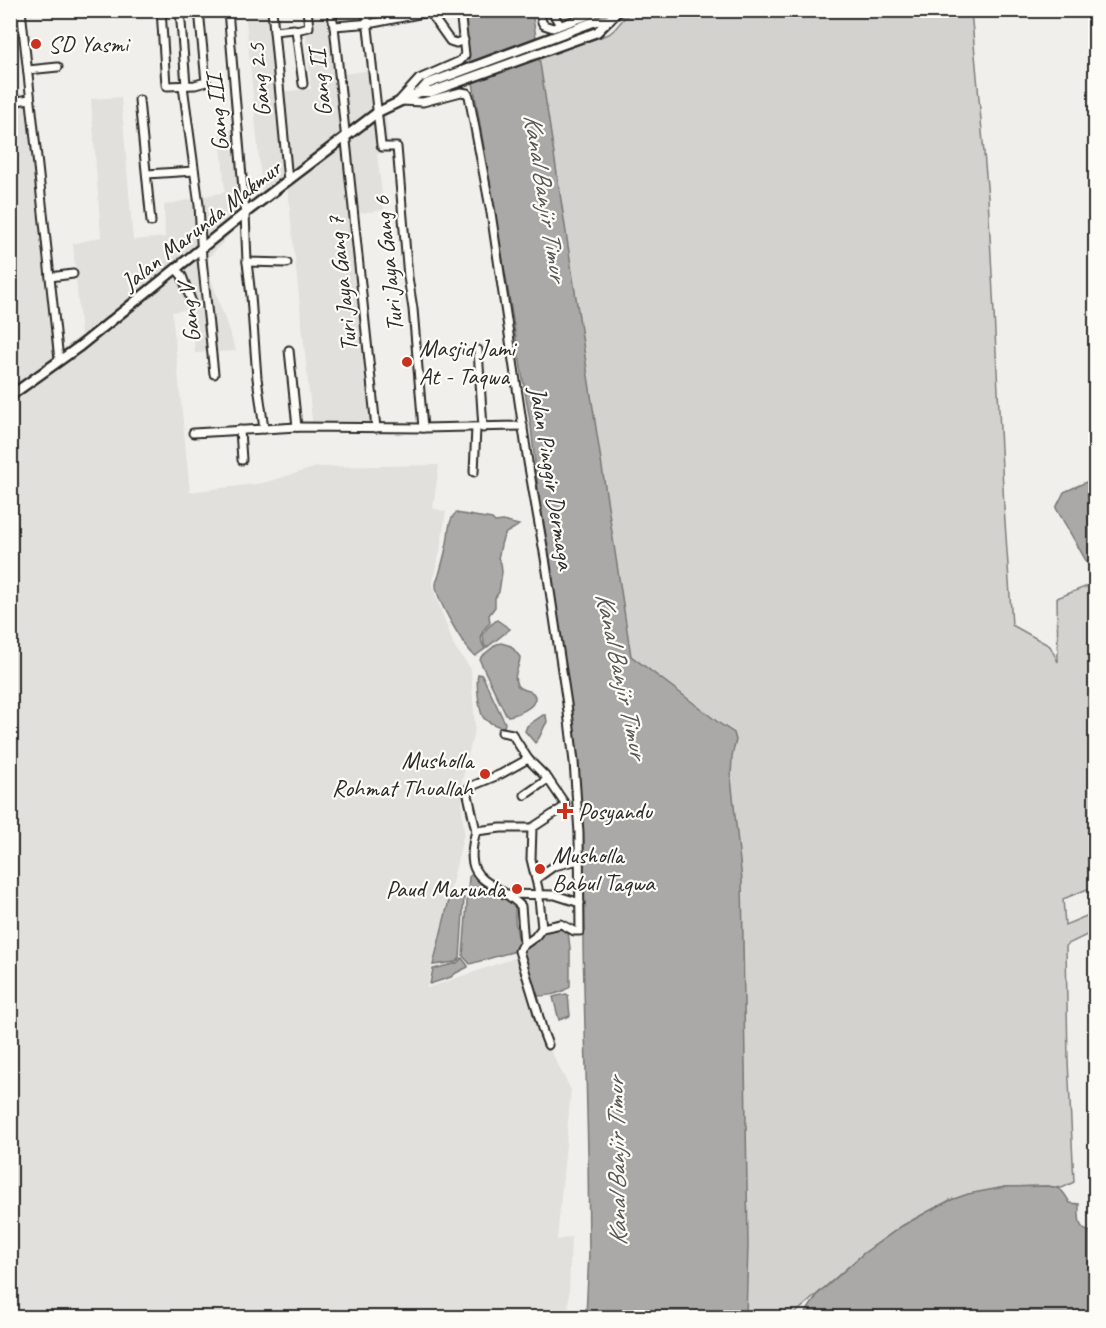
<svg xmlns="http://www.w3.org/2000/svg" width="1106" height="1328" font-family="Caveat,sans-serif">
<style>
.built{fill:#e1e0dc}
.green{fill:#d3d2cf;stroke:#7f7e7d;stroke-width:1.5}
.water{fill:#aaa9a7;stroke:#777775;stroke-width:1.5}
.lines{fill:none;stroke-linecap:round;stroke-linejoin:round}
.minor-casing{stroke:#2b2b2b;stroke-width:11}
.major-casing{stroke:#2b2b2b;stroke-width:13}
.minor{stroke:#fdfcf7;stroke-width:7}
.major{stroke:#fdfcf7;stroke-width:8}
.poi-dot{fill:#c8321e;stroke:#fdfcf7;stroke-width:2}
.labels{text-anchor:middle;stroke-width:4.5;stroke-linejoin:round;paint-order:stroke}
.poi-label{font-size:24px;fill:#2b2b2b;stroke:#fdfcf7;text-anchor:start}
.street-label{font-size:24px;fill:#2b2b2b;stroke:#fdfcf7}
.water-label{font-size:26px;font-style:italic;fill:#575756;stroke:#fdfcf7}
</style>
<rect width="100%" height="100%" fill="#f0efeb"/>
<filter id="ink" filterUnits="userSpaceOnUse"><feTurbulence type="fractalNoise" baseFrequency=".0167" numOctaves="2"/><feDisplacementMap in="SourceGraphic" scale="12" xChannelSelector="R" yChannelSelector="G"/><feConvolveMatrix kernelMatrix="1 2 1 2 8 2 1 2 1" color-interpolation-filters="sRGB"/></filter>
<g filter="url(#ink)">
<g class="built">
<polygon points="245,11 269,11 276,92 311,89 304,11 330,11 337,75 371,70 377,108 385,104 389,152 377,154 384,210 352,214 374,432 313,429 287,184 263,200"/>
<polygon points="121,97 133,240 165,237 164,205 225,192 220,132 235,130 244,219 205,262 236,351 195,353 191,309 172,312 190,492 263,483 317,467 439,465 433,508 446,512 440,551 432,585 454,646 471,669 475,728 462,780 462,807 464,833 427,988 518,957 543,1036 571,1090 557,1240 571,1237 568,1317 11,1317 10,106 32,104 55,355 81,335 73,244 101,237 91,99"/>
</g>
<polygon class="green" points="640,11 971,11 988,197 1004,507 1012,625 1050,646 1058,662 1057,598 1095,583 1095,886 1063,899 1065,925 1096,912 1095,931 1068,944 1066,946 1068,1061 1074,1182 1062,1188 1047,1186 1005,1187 950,1200 902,1226 864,1253 791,1317 741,1317 629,661 536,59 609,34 615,29 626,16"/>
<g class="water">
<polygon points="463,11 532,11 631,656 683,695 719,723 734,733 736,740 732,756 731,778 742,880 748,1245 746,1317 586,1317 589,1253 588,1153 583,946 583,850 578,756 541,516 531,427 471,71"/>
<polygon points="1095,478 1095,562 1088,564 1056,508 1064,492"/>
<path d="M456 513 492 519 495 522 503 521 519 525C514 529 510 530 506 533 500 540 501 550 498 558L501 563 502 572 499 592 495 598V607L489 615 490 623C481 630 478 638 485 649L475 656C464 647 435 598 436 584 436 581 438 578 439 575 442 564 445 554 447 543 449 534 448 519 456 513Z"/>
<polygon points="497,620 510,629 486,648 484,644 483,635 487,628"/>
<path d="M501 643 511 646 520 657C520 667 512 674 517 685 520 692 535 688 535 698 535 708 516 715 508 716L505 713 480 661 481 657 497 644Z"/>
<path d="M478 674 482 675 505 723 504 727C498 727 487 722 483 717 479 710 476 683 478 674Z"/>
<path d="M543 715H546L547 722C541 730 543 735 535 743L525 731 527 726Z"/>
<polygon points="472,874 475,875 488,886 515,904 515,921 520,948 519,950 470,964 463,956 469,877"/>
<polygon points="450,896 452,896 464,898 460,958 458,960 455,962 433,965"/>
<path d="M561 926 568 932 570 948V986C562 994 546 996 535 996L520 951 542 930Z"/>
<polygon points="462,958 468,966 468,967 456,973 451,977 430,984 433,969 457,963"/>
<polygon points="566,994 568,995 570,1016 559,1020 553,997"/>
<path d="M1047 1186C1062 1188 1063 1191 1070 1203L1079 1204C1079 1219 1077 1232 1095 1232V1317H803L818 1294 864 1253 902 1226 929 1211 951 1200 968 1194 1005 1187Z"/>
</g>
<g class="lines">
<defs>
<g id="minor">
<polyline points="21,10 59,360"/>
<polyline points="161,10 166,85 167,86 195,85 206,82 199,10"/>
<polyline points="180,10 186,85"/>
<polyline points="228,10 245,213 247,262 251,296 257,378 264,429"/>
<polyline points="272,10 288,181"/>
<polyline points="331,10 334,26 376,428"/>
<polyline points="366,10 381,145 382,147 397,147 408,277 413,309 423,428"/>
<polyline points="428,10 450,41 456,43 464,40"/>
<polyline points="539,10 542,22 544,25 553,28 598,12 617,12"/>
<polyline points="553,10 554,15 560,25"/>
<polyline points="334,26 373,23 429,12"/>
<polyline points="296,30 309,27 307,10"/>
<polyline points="274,31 294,29 296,30 303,84"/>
<polyline points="28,70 58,67"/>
<polyline points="183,86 199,205 202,259 214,374"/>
<polyline points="139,100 151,222"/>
<polyline points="399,101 419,79 460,61 465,55 460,10"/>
<polyline points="401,101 423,102 461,92 467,93 469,96 491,213 528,462 545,558 567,704 574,762 579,833 580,931 574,931 561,924 542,928"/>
<polyline points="10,102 30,99"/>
<polyline points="147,174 194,171"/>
<polyline points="247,262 287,263"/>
<polyline points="176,269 182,276 191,300"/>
<polyline points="50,277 73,274"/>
<polyline points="289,350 297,427"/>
<polyline points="478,350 483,428"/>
<polyline points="240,430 242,460"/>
<polyline points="193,433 297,427 423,428 523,426"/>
<polyline points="474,472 476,428"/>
<polyline points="502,732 512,734 528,759 548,779 525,795"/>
<polyline points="528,759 501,774 472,786 468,789 468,795 476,831 501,828 532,828 531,859 538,888 542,928 535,937 521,947 519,951 537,1010 543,1032 548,1045"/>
<polyline points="532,828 564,807 565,804 548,779"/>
<path d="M476 831C461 885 491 877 521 906L524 944"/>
<polyline points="536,879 554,866 579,860"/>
<polyline points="504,894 555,895 580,903"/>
</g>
<g id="major">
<polyline points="420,92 431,92 597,32 617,12 621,10"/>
<polyline points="10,396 80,346 245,213 378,112 420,92 427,84 596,21 609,20"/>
</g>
</defs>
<use href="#minor" class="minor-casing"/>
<use href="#major" class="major-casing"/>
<use href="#minor" class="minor"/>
<use href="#major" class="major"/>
</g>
</g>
<g class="poi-dot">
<circle cx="36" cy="44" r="6"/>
<circle cx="407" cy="362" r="6"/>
<circle cx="485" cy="774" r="6"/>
<path d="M562 802h6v6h6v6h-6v6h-6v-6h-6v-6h6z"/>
<circle cx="540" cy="869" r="6"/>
<circle cx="517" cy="889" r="6"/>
</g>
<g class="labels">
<g class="poi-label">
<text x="48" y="52">SD Yasmi</text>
<text x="419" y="356">Masjid Jami<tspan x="419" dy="28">At - Taqwa</tspan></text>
<text x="473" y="768" text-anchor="end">Musholla<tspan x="473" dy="28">Rohmat Thuallah</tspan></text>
<text x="578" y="819">Posyandu</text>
<text x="552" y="863">Musholla<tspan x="552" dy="28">Babul Taqwa</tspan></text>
<text x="505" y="897" text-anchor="end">Paud Marunda</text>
</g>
<g class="street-label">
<text transform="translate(259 80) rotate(-95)" y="8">Gang 2.5</text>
<text transform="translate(320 83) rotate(-96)" y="8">Gang II</text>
<text transform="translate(217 113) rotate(-95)" y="8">Gang III</text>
<text transform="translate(201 225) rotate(-38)" y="8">Jalan Marunda Makmur</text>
<text transform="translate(388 264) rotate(-96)" y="8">Turi Jaya Gang 6</text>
<text transform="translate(342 284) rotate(-96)" y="8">Turi Jaya Gang 7</text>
<text transform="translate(189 313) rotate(-96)" y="8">Gang V</text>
<text transform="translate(552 478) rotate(81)" y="8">Jalan Pinggir Dermaga</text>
</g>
<g class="water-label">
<text transform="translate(546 197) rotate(81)" y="9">Kanal Banjir Timur</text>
<text transform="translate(622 675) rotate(78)" y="9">Kanal Banjir Timur</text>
<text transform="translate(616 1162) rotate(-91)" y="9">Kanal Banjir Timur</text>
</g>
</g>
<rect width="1106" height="1328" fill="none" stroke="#fdfcf7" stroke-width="36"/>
<rect x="18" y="18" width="1070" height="1292" fill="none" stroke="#2b2b2b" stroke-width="2" filter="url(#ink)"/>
</svg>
